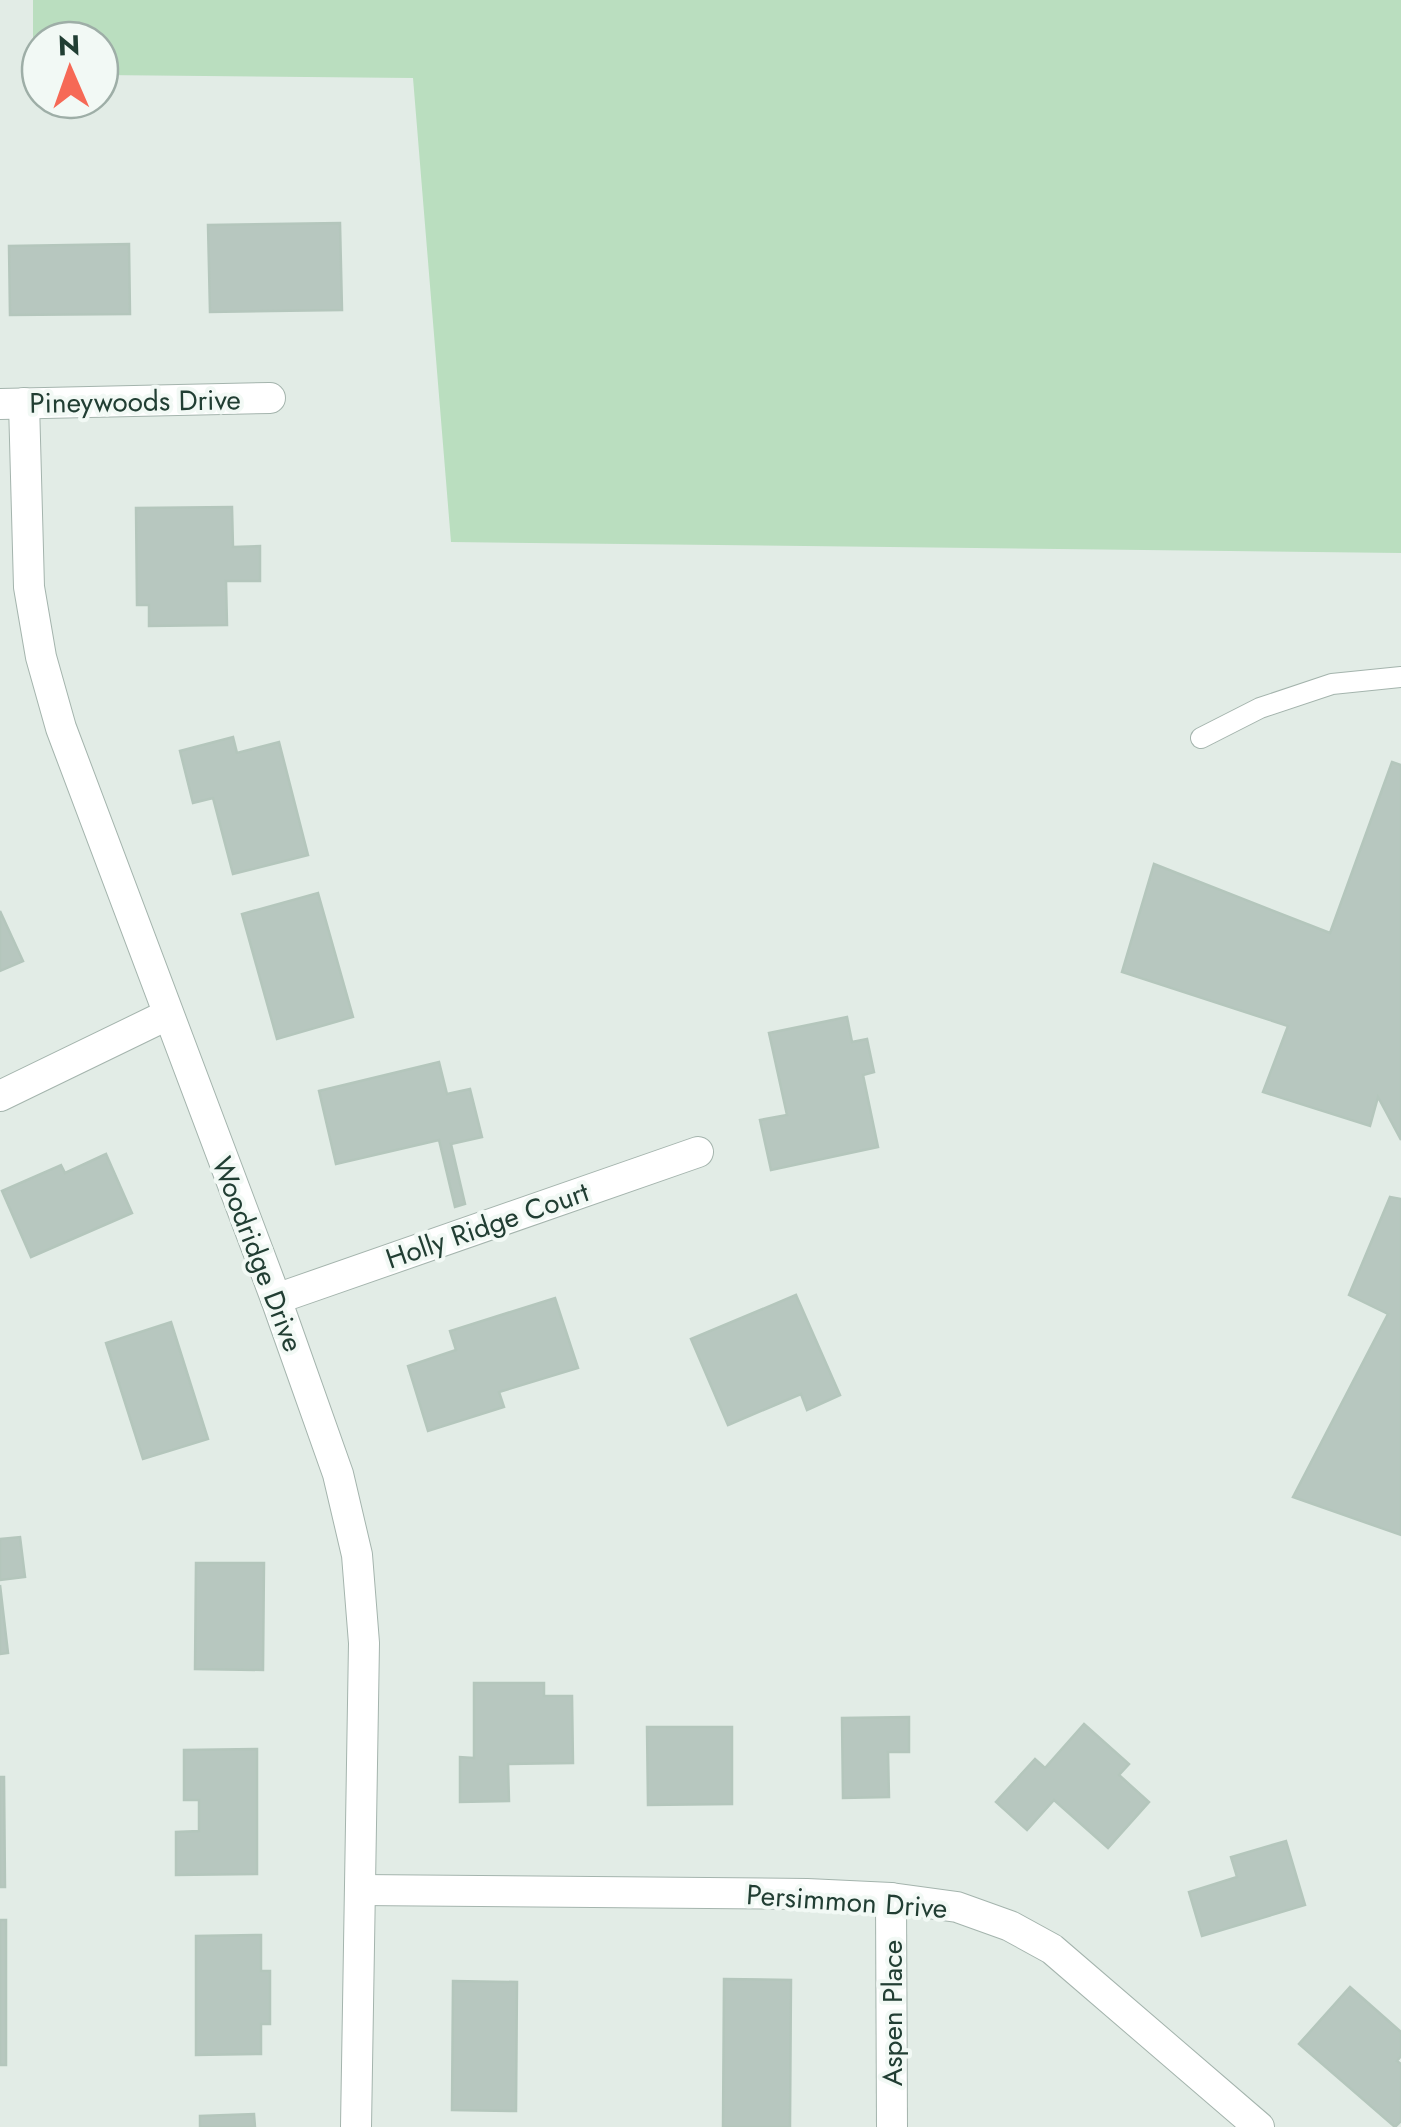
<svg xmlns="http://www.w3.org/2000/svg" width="1401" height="2127" font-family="Jost,sans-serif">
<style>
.green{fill:#badebf}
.building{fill:#b7c7bf;stroke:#b4c6bc;stroke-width:2.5}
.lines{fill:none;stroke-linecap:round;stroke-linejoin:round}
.service-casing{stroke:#a4b4ad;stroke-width:22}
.minor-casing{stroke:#a4b4ad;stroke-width:32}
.service{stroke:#fff;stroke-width:20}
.minor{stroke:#fff;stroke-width:30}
.labels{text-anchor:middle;stroke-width:8;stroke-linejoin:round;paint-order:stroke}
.street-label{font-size:28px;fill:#213e33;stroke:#f2f9f5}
</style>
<rect width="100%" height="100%" fill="#e2ece6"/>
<polygon class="green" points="33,0 1401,0 1401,553 451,542 413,78 100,75 100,40 40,40 40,74 33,74"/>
<g class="building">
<polygon points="340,223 342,310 210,312 208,225"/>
<polygon points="129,244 130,314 10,315 9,246"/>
<polygon points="232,507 233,547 260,546 260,581 226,581 227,625 149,626 149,605 137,605 136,508"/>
<polygon points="233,737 237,753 279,742 308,855 233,874 213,798 193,803 180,751"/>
<polygon points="1392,762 1401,765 1401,1140 1378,1097 1370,1126 1263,1092 1288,1026 1122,972 1154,864 1330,933"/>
<polygon points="318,893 353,1017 277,1039 242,914"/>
<polygon points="0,911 23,961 0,971"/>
<polygon points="847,1017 852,1042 867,1039 874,1072 863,1075 878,1147 771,1170 760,1120 787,1115 769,1033"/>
<polygon points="439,1062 447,1094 470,1089 482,1137 451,1144 465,1204 455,1207 439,1140 336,1164 319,1091"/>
<polygon points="106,1154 132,1213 31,1257 2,1191 61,1165 65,1173"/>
<polygon points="1390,1197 1401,1199 1401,1535 1293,1497 1388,1314 1349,1295"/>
<polygon points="796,1295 840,1395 807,1410 801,1394 728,1425 691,1339"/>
<polygon points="555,1298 578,1368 499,1392 504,1407 428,1431 408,1366 456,1350 450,1331"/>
<polygon points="171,1322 208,1439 143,1459 106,1343"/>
<polygon points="20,1537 25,1577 0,1580 0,1539"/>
<polygon points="196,1563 264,1563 263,1670 195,1669"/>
<polygon points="0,1585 8,1653 0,1654"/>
<polygon points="474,1683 544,1683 544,1696 572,1696 573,1763 508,1764 509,1801 460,1802 460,1757 474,1758"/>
<polygon points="909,1717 909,1752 888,1752 889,1797 843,1798 842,1718"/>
<polygon points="1084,1724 1129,1764 1119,1775 1149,1802 1108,1848 1054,1800 1027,1830 996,1802 1035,1759 1045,1768"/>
<polygon points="647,1727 732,1727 732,1804 648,1805"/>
<polygon points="257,1749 257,1874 176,1875 176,1832 199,1831 199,1800 184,1800 184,1750"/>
<polygon points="0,1777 4,1777 5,1887 0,1887"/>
<polygon points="1286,1841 1305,1905 1202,1936 1189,1892 1237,1877 1231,1857"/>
<rect x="0" y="1920" width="6" height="145"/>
<polygon points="261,1935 261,1971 270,1971 270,2024 261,2024 261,2054 196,2055 196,1936"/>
<polygon points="724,1979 791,1980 790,2127 723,2127"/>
<polygon points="453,1981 517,1982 516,2111 452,2110"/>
<polygon points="1350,1987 1401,2032 1401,2056 1397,2061 1401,2064 1401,2121 1395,2127 1299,2044"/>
<polygon points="254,2114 255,2127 200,2127 200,2116"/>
</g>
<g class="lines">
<defs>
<polyline id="service" points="1201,738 1260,708 1332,684 1401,677"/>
<g id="minor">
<polyline points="24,403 29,587 41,657 61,728 276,1299 338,1474 357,1555 364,1643 356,2127"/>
<polyline points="0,404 270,398"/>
<polyline points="0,1096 167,1015"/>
<polyline points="276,1299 698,1152"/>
<polyline points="360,1890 807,1894 891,1898 957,1907 1010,1926 1052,1949 1259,2127"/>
<polyline points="891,1898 892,2127"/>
</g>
</defs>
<use href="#service" class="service-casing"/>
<use href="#minor" class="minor-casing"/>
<use href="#service" class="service"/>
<use href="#minor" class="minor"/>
</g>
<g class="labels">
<g class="street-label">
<text transform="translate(135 401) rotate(-1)" y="10">Pineywoods Drive</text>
<text transform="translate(487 1225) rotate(-19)" y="10">Holly Ridge Court</text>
<text transform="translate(258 1254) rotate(69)" y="10">Woodridge Drive</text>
<text transform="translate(847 1901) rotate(4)" y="10">Persimmon Drive</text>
<text transform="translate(892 2013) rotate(-90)" y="10">Aspen Place</text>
</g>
</g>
<g transform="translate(70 70) rotate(358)"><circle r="48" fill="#f2f9f5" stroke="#9eaea7" stroke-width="2.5"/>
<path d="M0-8L18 38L0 25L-18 38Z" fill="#f66956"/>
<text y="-15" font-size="28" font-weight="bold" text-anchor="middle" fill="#213e33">N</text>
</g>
</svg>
